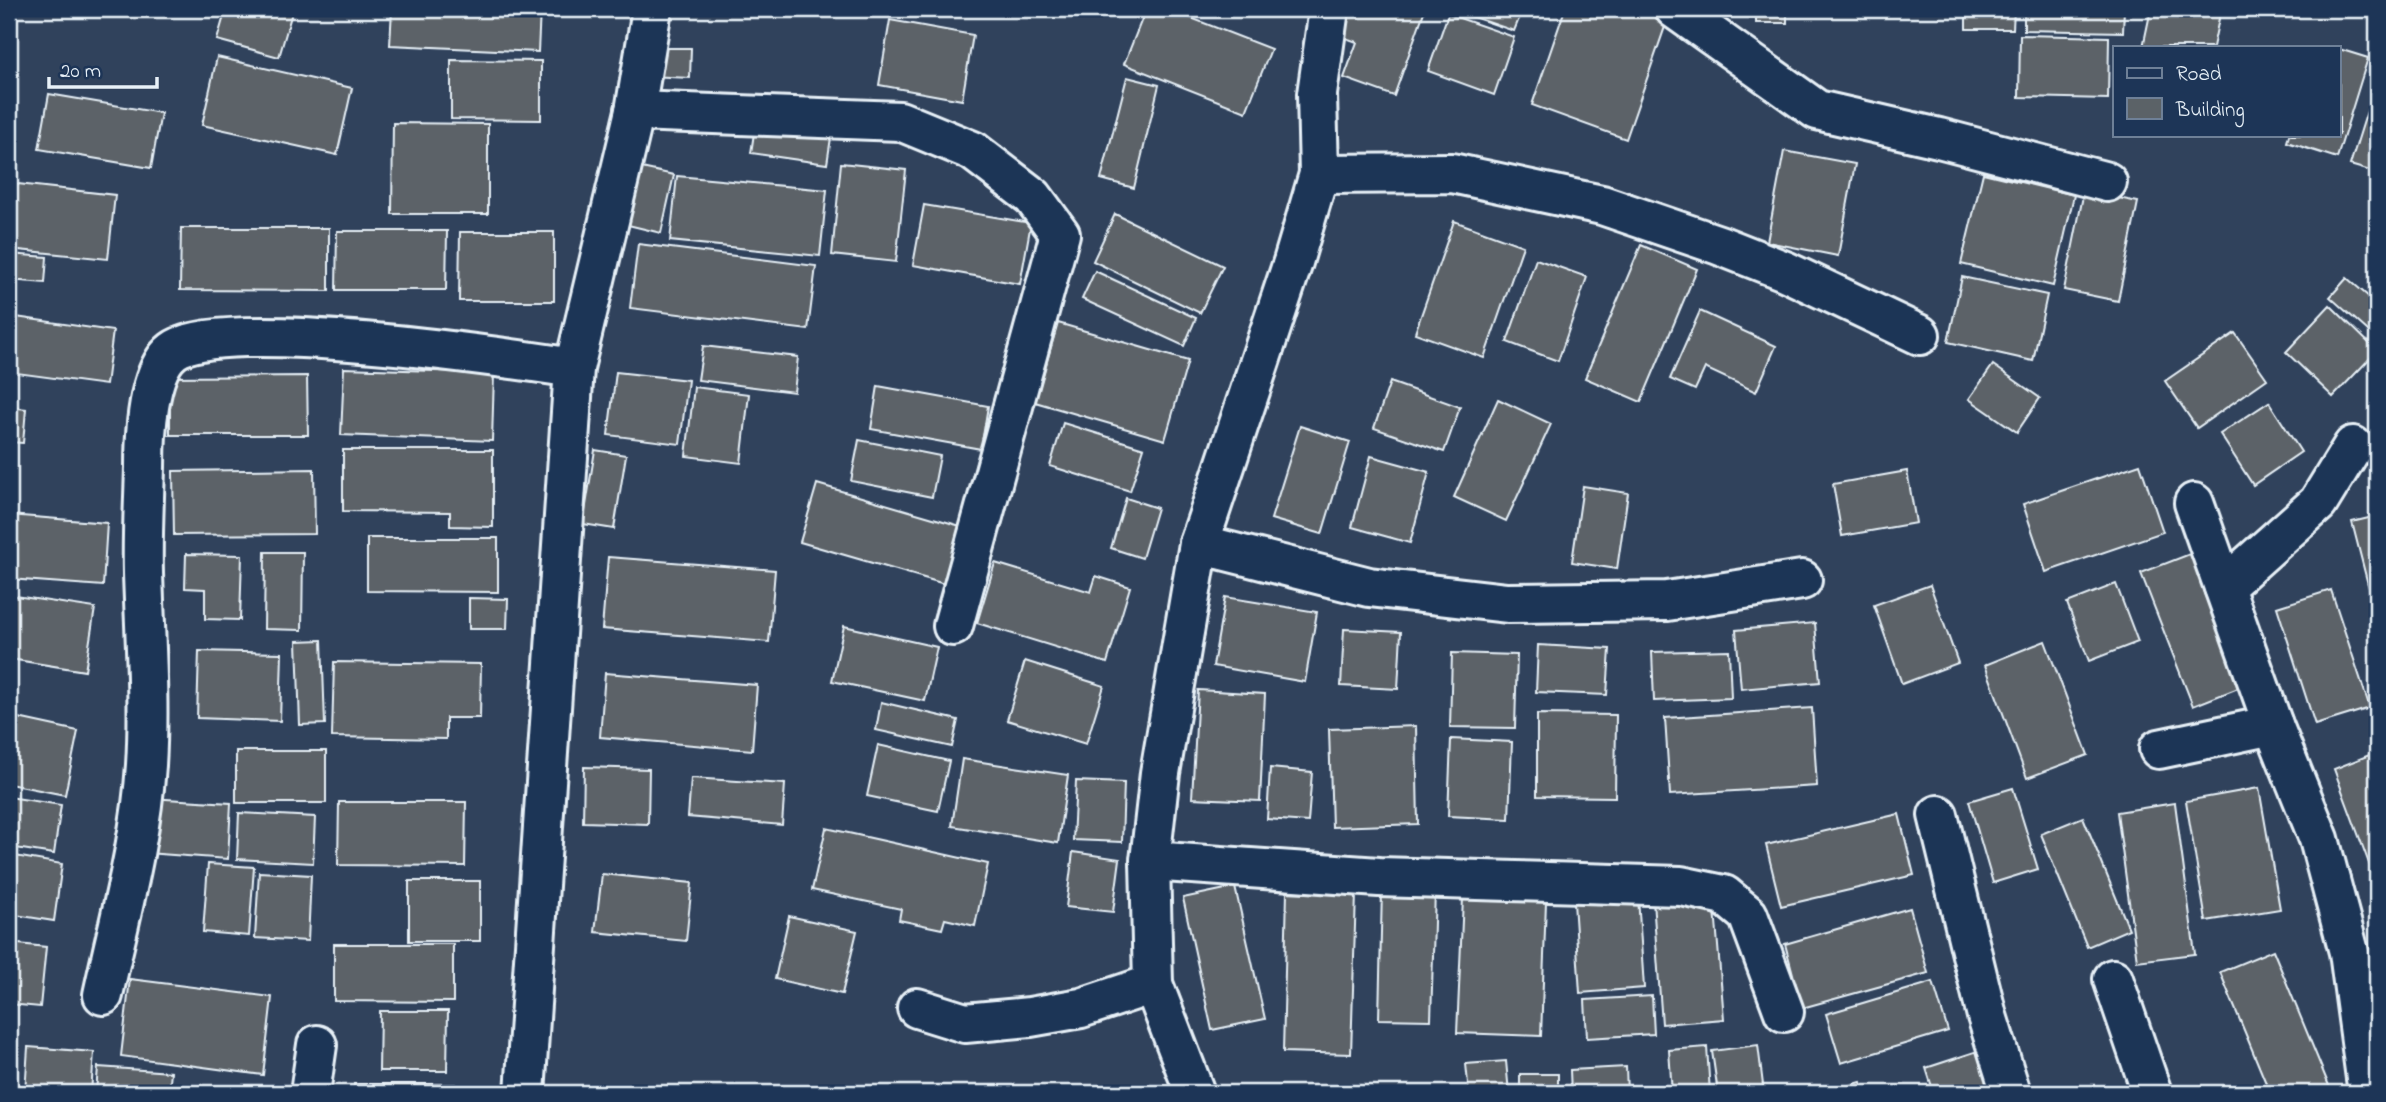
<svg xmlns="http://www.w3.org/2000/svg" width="2386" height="1102" font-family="'Indie Flower',sans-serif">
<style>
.building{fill:#5b6267;stroke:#e8f1f8;stroke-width:2}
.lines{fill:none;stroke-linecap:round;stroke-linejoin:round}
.minor-casing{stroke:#e8f1f8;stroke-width:44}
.minor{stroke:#1d3557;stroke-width:38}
</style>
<rect width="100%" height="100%" fill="#30425c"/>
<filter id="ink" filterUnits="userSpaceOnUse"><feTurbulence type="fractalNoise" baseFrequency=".0143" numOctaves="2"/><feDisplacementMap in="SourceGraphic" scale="14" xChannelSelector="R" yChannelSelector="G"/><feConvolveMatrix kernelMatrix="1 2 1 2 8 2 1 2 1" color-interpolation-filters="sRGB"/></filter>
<g filter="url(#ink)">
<g class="building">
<polygon points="226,9 293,9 279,57 217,40"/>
<polygon points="392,9 540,9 538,52 390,45"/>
<polygon points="1146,9 1168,9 1271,49 1246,112 1124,64"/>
<polygon points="1349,9 1425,9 1394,96 1344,78 1357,42 1340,36"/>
<polygon points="1450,9 1523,9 1514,31"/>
<polygon points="1565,9 1642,9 1668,18 1626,139 1532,105"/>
<rect x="1756" y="9" width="31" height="14"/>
<polygon points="1966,9 2014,9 2013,29 1966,29"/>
<polygon points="2024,9 2124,9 2123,32 2024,30"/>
<polygon points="2151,9 2221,9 2213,47 2143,47"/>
<polygon points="1448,14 1514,37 1494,95 1428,71"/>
<polygon points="890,20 973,35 962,100 879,85"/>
<polygon points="2020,35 2109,37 2108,99 2019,97"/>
<polygon points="650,48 691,48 690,78 649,76"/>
<polygon points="2339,49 2368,58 2337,158 2287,142 2289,135 2339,135"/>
<polygon points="217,57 352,88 337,155 202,125"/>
<polygon points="451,60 541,61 541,120 451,119"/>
<polygon points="1127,77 1159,85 1134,188 1101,179"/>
<polygon points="49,94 161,113 151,168 39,149"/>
<polygon points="2368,108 2377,111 2377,173 2350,165"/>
<polygon points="756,120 832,131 827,164 751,153"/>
<polygon points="393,123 488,124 488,214 392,214"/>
<polygon points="1784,151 1855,164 1838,256 1767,242"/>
<polygon points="841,163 906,170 896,262 832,255"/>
<polygon points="637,167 674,175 661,233 624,224"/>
<polygon points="1983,173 2074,195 2053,286 1961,264"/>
<polygon points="677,176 827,190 820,256 670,241"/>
<polygon points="9,183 115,195 108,259 9,249"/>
<polygon points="2084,191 2138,202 2118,301 2064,290"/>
<polygon points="924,205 1031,223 1020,284 913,265"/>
<polygon points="1115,214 1223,266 1200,313 1093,261"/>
<polygon points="1454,221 1523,246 1484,358 1415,333"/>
<polygon points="181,228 329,228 329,291 180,290"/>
<polygon points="337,231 447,231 446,290 336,290"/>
<polygon points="460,232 554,232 554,301 459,301"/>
<polygon points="638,244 816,266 808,330 630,308"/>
<polygon points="1641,245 1697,269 1641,402 1585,378"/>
<polygon points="9,254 47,257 45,283 9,280"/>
<polygon points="1536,259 1587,277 1558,361 1507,342"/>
<polygon points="1095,271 1196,318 1184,346 1082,299"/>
<polygon points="1962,277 2047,295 2033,361 1948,342"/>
<polygon points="2347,278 2377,304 2377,339 2330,297"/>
<polygon points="2330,305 2377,351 2333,397 2286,352"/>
<polygon points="1700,311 1776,346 1756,392 1705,368 1695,390 1670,379"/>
<polygon points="9,316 113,331 106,385 9,372"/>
<polygon points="1058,323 1188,361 1165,440 1035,402"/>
<polygon points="2235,333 2267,379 2197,428 2165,381"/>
<polygon points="703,346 798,357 794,392 698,380"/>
<polygon points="1993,365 2040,398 2017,432 1969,399"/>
<polygon points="344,368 494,373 492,441 341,435"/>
<polygon points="616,372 688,380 680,444 608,435"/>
<polygon points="307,376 308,435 170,435 170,377"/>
<polygon points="1390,382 1460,407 1444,452 1374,428"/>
<polygon points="878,386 988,406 981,449 871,429"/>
<polygon points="694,387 749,394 741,463 686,456"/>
<polygon points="1498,399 1551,424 1506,521 1454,497"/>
<polygon points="2269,402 2301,452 2253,485 2220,434"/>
<polygon points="9,407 26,409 23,443 9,442"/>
<polygon points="1063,423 1144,448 1130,491 1050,466"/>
<polygon points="1300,426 1350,442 1322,534 1271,519"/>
<polygon points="859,440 940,456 932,497 851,481"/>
<polygon points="343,450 493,450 493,527 450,526 450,512 343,511"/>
<polygon points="595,450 626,455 614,529 583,524"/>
<polygon points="1371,456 1429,472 1410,543 1352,527"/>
<polygon points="2140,464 2163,532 2046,572 2023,504"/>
<polygon points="314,469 315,534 174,535 173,471"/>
<polygon points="1907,471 1916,523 1842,536 1833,484"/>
<polygon points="817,484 964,527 948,585 800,542"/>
<polygon points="1583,486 1628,493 1617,569 1572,562"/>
<polygon points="1126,498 1157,508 1142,558 1111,548"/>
<polygon points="9,515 107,523 103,586 9,579"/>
<polygon points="2377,516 2377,620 2352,522"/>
<polygon points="367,538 498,538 498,592 367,591"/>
<polygon points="265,552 303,552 302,630 264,629"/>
<polygon points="2195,552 2246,685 2193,706 2141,573"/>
<polygon points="186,554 242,555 240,620 205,619 205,589 185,588"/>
<polygon points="608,557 775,570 769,642 602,629"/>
<polygon points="995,563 1091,592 1096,576 1130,587 1107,663 977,623"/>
<polygon points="2116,584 2138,642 2089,661 2067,603"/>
<polygon points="1930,585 1958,663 1902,684 1874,605"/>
<polygon points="2331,590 2370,708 2315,725 2277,607"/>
<polygon points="9,595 95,608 85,671 10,659 9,670"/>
<polygon points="1225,597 1317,612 1305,682 1213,666"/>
<polygon points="469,598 508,599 507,629 469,629"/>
<polygon points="1815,623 1820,682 1741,689 1736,630"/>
<polygon points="844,626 937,647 925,701 832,681"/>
<polygon points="1344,629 1401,632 1398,689 1341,686"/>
<polygon points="322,640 325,724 300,725 297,641"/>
<polygon points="2045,641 2088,755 2027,778 1985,665"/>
<polygon points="1538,645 1610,649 1607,695 1536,692"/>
<polygon points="1729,650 1731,698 1654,701 1652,652"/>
<polygon points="199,651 282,653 280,721 197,718"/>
<polygon points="1452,653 1517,655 1515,728 1450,727"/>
<polygon points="1025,661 1104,686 1086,744 1007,720"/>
<polygon points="334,662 481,664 480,718 446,718 446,739 332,737"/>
<polygon points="605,673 757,685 752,750 600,737"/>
<polygon points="1198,690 1265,694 1260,801 1192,798"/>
<polygon points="881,702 958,720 952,747 876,730"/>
<polygon points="1812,708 1817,786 1670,795 1665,718"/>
<polygon points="1537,714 1616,715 1615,797 1537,796"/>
<polygon points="9,716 78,731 65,795 9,784"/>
<polygon points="1416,726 1418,824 1332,827 1329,729"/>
<polygon points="1451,739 1512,742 1509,819 1448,816"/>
<polygon points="878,745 949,761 938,811 867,796"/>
<rect x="236" y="751" width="90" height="52"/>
<polygon points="2377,752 2377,885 2334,769"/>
<polygon points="962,759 1068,775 1058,843 952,826"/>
<polygon points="584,767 649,769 648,824 583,822"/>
<polygon points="1270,768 1312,772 1308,822 1267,819"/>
<polygon points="691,778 785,784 782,825 688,817"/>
<polygon points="1076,781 1124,783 1122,842 1073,840"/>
<polygon points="2013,788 2038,869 1993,883 1969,801"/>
<polygon points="2259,788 2280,909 2206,921 2186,801"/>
<polygon points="9,797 61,805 54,854 9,847"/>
<polygon points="149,798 231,803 228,859 146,853"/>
<polygon points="339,802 466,802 465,866 338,865"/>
<polygon points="2175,803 2195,954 2137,961 2117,812"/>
<polygon points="239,813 315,817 313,863 237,859"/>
<polygon points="1899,814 1914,875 1781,906 1766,845"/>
<polygon points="2083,817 2129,929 2087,947 2041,834"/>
<polygon points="826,828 988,864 975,926 945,919 942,929 899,920 901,909 812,890"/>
<polygon points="1073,852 1120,859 1113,912 1066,907"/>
<polygon points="9,855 62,864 54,921 9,914"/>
<polygon points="208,864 254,867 249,936 203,932"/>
<polygon points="259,872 311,875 308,941 255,938"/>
<polygon points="602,874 692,883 686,941 595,932"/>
<rect x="409" y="881" width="71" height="60"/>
<polygon points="1235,887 1265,1019 1212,1030 1183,898"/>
<polygon points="1382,889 1435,890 1431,1020 1379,1019"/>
<polygon points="1287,892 1356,893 1351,1054 1283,1052"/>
<polygon points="1638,897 1644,988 1580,993 1574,902"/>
<polygon points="1714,897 1724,1019 1662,1024 1653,901"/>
<polygon points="1463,898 1546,902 1541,1036 1457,1033"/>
<polygon points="1910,908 1928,973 1802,1008 1785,944"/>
<polygon points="789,916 857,931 842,994 775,979"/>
<polygon points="9,943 46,947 40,1007 9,1004"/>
<polygon points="334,944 453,944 453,1002 334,1001"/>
<polygon points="2273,950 2332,1093 2270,1093 2220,972"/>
<polygon points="130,979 272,997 263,1075 121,1056"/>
<polygon points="1933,982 1948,1031 1841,1063 1826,1014"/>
<polygon points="1652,996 1654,1034 1587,1038 1585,1000"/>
<polygon points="380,1011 448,1011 447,1071 379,1071"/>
<polygon points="1758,1045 1764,1093 1718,1093 1712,1051"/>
<polygon points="28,1047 94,1052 91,1093 25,1093"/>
<polygon points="1707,1047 1710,1093 1672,1093 1669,1050"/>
<polygon points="1987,1048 2002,1093 1934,1093 1926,1068"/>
<polygon points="1506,1061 1509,1093 1469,1093 1466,1064"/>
<polygon points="98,1067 171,1072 169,1093 96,1093"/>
<polygon points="1626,1067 1627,1093 1571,1093 1570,1070"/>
<rect x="1520" y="1074" width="38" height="19"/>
<polygon points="1861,1082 1865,1093 1823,1093"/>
<rect x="354" y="1084" width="101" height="9"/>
</g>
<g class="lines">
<defs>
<g id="minor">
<polyline points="1675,9 1817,110 1939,138 2107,182"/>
<polyline points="635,111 900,121 973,151 1033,197 1060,234 953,626"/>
<polyline points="1319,174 1452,173 1602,205 1719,245 1785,271 1920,335"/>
<polyline points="2194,503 2273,725 2319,839 2349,952 2368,1093"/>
<polyline points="1199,544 1369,587 1507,603 1667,601 1802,580"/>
<polyline points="2224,587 2318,503 2353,446"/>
<polyline points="2159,749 2273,725"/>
<polyline points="1938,815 1987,1016 2011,1093"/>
<polyline points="1150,861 1379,877 1681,886 1724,895 1748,915 1784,1012"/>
<polyline points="2113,979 2152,1093"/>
<path d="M103 995C119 920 141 842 146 765 150 701 145 637 143 573 142 538 144 502 145 467 145 437 147 371 173 351 218 315 508 358 574 368"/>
<polyline points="917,1008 965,1023 1030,1017 1081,1008 1153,984"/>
<polyline points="310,1093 317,1045"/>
<polyline points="525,1093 574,368 635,111 652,9"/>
<polyline points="1195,1093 1153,984 1150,861 1160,773 1199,544 1293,262 1319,174 1317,94 1329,9"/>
</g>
</defs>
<use href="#minor" class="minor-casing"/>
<use href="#minor" class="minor"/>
</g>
</g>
<rect width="2386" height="1102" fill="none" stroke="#1d3557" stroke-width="35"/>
<rect x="18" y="18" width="2351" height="1067" fill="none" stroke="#e8f1f8" stroke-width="2.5" filter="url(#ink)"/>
<rect x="2113" y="46" width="228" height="91" fill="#1d3557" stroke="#6e8097" stroke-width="2"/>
<rect x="2127" y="68" width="35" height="10" fill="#1d3557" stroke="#6e8097" stroke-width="2"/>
<text x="2176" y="80" font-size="21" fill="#e8f1f8">Road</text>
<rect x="2127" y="98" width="35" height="21" fill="#5b6267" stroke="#6e8097" stroke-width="2"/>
<text x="2176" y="116" font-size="21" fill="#e8f1f8">Building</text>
<path d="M49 77v10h108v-10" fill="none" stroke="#e8f1f8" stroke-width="3.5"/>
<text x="60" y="77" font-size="21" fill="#e8f1f8" stroke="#1d3557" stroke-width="5" paint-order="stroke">20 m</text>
</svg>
